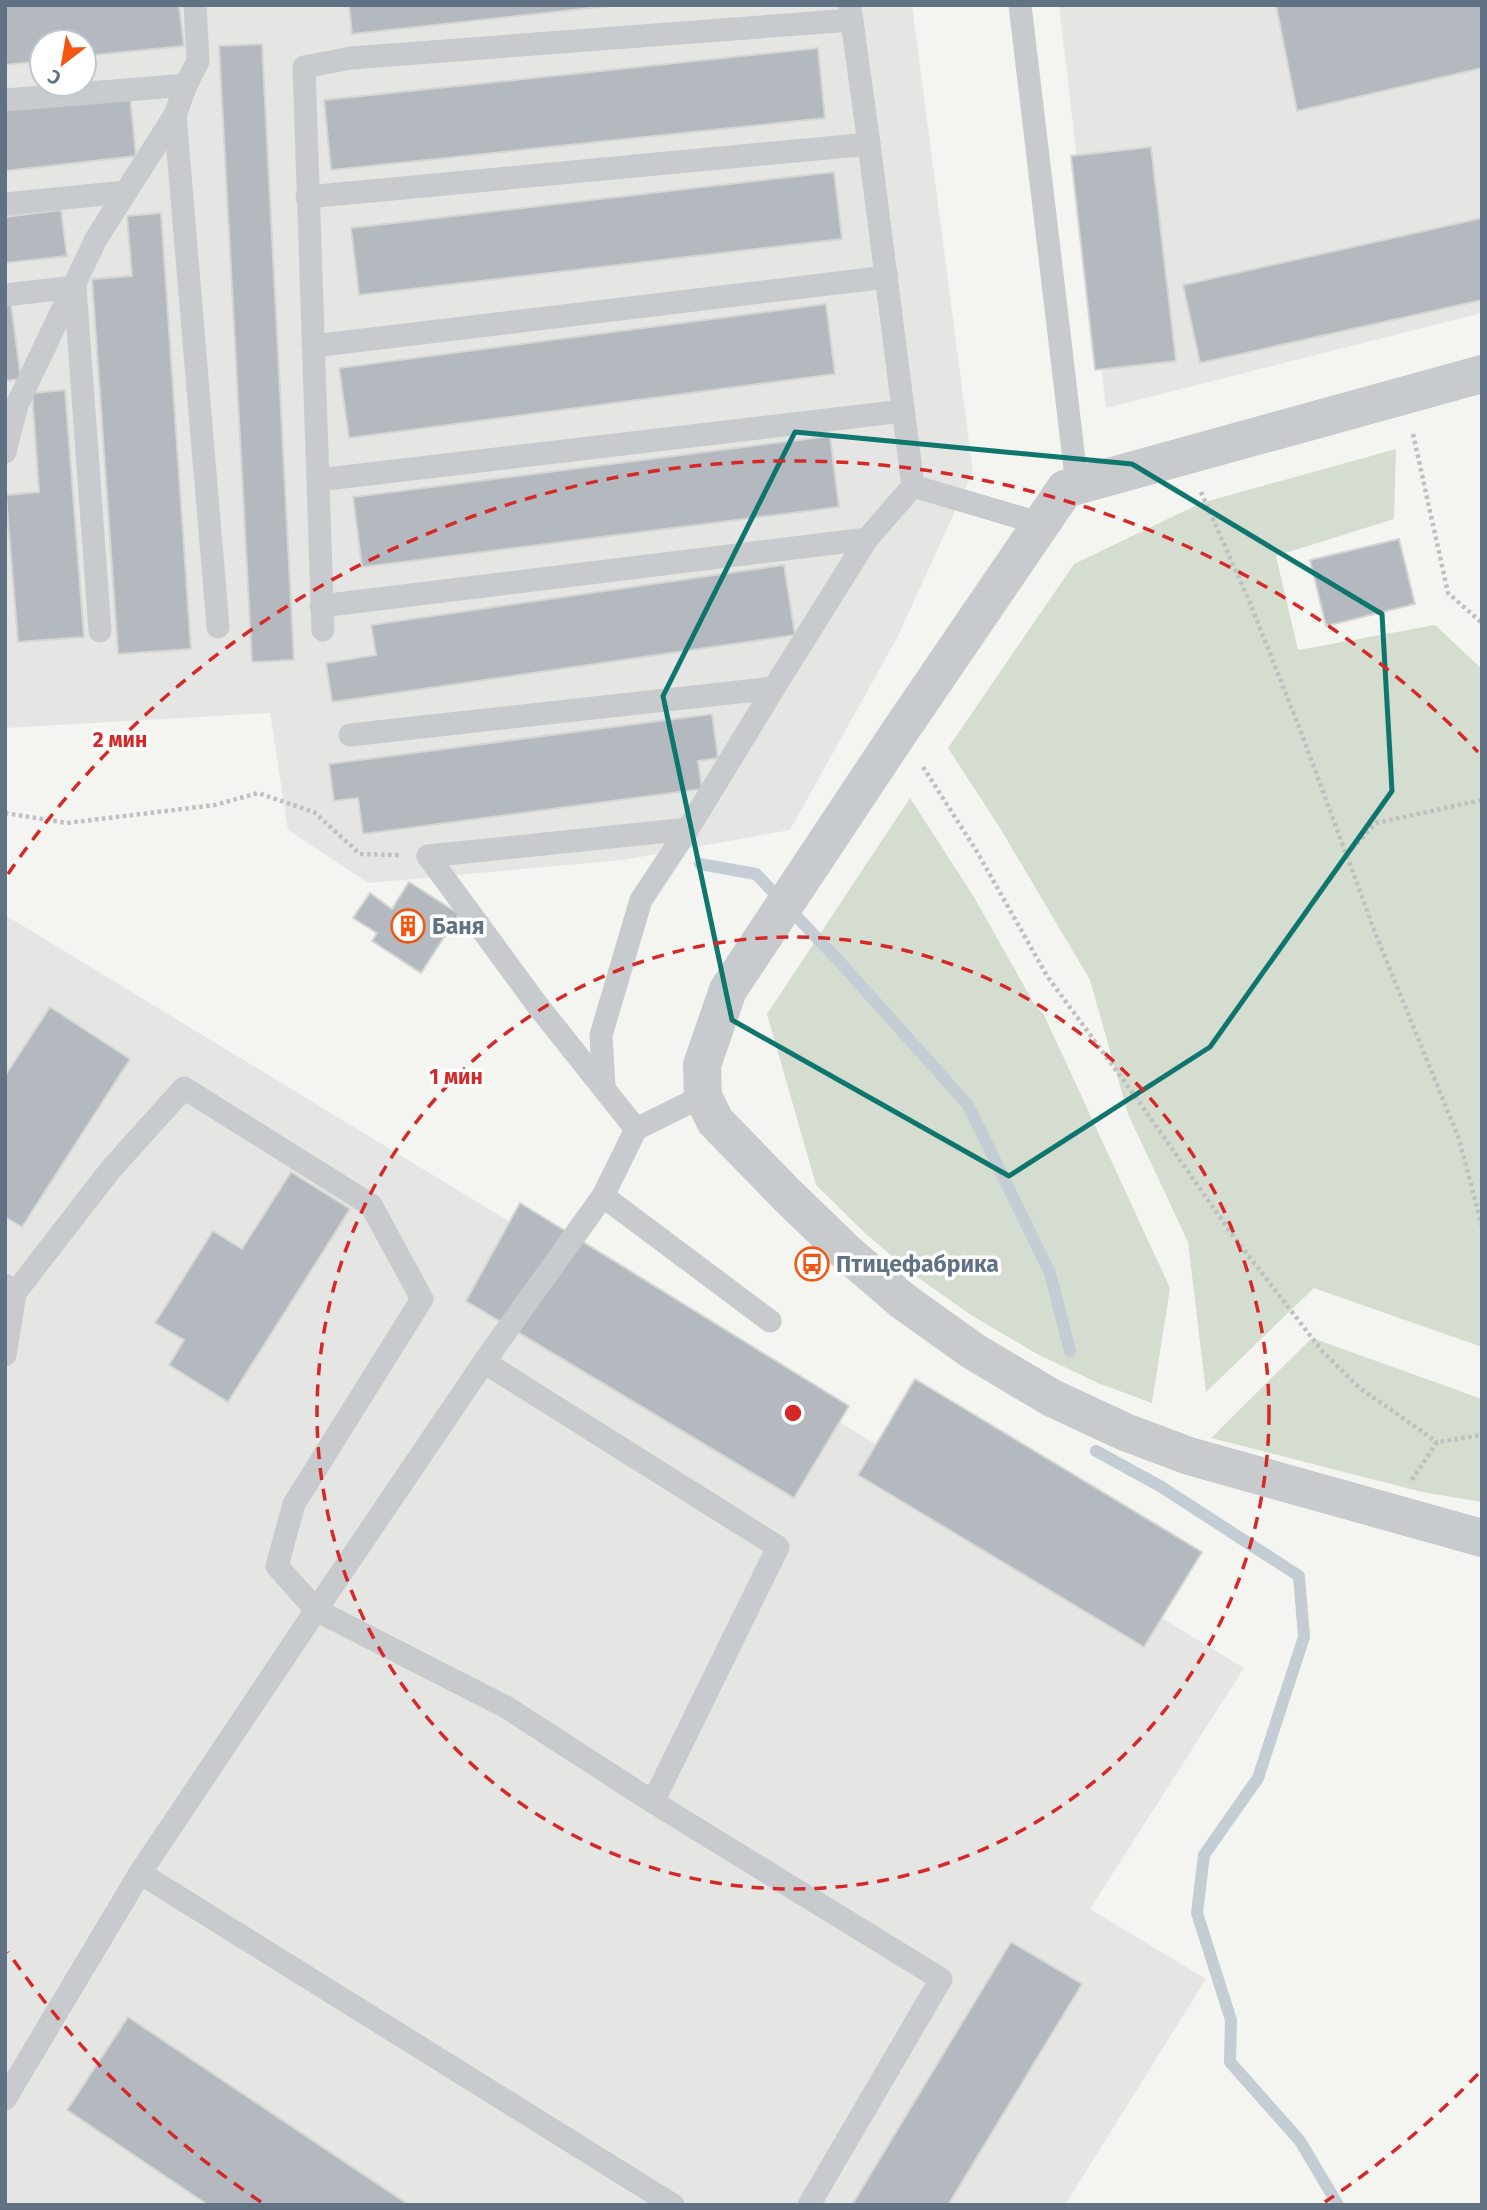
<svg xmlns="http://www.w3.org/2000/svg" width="1487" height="2210" font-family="'Fira Sans',sans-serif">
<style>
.built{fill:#e5e6e3;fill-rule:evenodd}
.green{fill:#d4ddd0}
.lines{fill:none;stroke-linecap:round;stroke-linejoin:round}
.stream{stroke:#c4cdd3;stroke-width:12}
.building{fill:#b3b9be;stroke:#d5d6d3;stroke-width:2}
.path{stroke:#bec0c2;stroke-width:4.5;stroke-dasharray:3.5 3.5;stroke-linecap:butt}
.service{stroke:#c8cbce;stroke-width:23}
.minor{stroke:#c8cbce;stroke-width:38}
.tertiary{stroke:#c8cbce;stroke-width:38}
.marked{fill:none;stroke:#0f766e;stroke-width:5;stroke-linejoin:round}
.ring{fill:none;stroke:#d62828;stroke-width:3.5;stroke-dasharray:12 9}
.labels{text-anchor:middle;stroke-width:7;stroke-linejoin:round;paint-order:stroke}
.poi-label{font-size:23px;font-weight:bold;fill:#607284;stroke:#fff;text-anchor:start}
.centre{fill:#d62828;stroke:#fff;stroke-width:3.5}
.ring-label{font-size:21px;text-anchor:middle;font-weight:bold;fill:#d62828;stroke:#fff;stroke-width:7;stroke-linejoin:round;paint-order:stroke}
</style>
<rect width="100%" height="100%" fill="#f4f5f0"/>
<g class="built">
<path d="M5 5H912L973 472 898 636 790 830 623 860 368 883 288 830 270 713 5 728ZM42 42H84V84H42Z"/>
<polygon points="1059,5 1482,5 1482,313 1106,408"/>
<polygon points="5,915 1244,1668 1090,1909 1206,1979 1065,2205 5,2205"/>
</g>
<g class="green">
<polygon points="1396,449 1394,519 1276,556 1298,650 1435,625 1482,669 1482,1347 1314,1288 1206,1392 1188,1242 1128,1114 1090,980 1000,828 948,748 1074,564 1201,503"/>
<polygon points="910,798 974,897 1033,1002 1044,1015 1170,1288 1152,1403 1098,1383 1037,1354 971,1315 913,1274 866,1234 816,1185 767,1014"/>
<polygon points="1312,1338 1482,1399 1482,1502 1422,1492 1211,1438"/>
</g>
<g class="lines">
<g class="stream">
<polyline points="700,864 756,874 838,960 968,1105 1050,1273 1070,1351"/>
<polyline points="1096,1451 1160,1486 1299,1576 1304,1637 1258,1778 1204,1855 1197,1913 1231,2020 1230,2062 1300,2141 1338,2205"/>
</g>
</g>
<g class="building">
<polygon points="5,5 179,5 184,46 84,56 84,42 42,42 42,61 5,65"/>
<polygon points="349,5 618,5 352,34"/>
<polygon points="1276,5 1482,5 1482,68 1297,111"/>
<polygon points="262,44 294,660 252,662 219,46"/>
<polygon points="818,48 825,118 331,170 324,100"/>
<polygon points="130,95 136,156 5,171 5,109"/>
<polygon points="1151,147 1176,361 1095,370 1071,156"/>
<polygon points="834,172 842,239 359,295 351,228"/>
<polygon points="61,210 67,256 5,263 5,217"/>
<polygon points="161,213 191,649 118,654 92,279 132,276 127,216"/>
<polygon points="1482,218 1482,300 1200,363 1183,285"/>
<polygon points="11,304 21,379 5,381 5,305"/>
<polygon points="826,304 835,374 349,438 339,368"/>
<polygon points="65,390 84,637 18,642 6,495 39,492 32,393"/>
<polygon points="830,436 839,507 362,567 353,497"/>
<polygon points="1399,539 1415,604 1326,626 1310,560"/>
<polygon points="784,565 795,635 332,702 326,663 376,655 371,625"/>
<polygon points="712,714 718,758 698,761 702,789 363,834 358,798 334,801 329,764"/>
<polygon points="409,882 459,914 421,973 372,941 377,933 353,918 370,893 392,909"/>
<polygon points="50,1007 130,1059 22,1227 5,1217 5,1076"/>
<polygon points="291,1172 350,1209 228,1402 169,1365 184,1340 155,1323 213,1231 242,1249"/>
<polygon points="520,1203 849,1406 794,1498 466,1301"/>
<polygon points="915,1379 1202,1552 1144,1647 858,1475"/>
<polygon points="1011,1942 1082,1984 948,2205 852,2205"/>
<polygon points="128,2017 406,2203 405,2205 208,2205 67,2110"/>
</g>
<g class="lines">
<g class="path">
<polyline points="1413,434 1448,593 1482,623"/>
<polyline points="1201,492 1250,603 1301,732 1376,935 1459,1139 1482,1226"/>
<polyline points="923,767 976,850 1047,976 1132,1092 1234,1237 1323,1352 1361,1389 1437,1442"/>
<polyline points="5,813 67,823 215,805 258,793 314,812 360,854 399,855"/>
<polyline points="1347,854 1376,823 1482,800"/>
<polyline points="1412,1480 1437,1442 1482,1435"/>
</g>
<g class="service">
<polyline points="1020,5 1077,485"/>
<polyline points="850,7 869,144 913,486 1042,524"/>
<polyline points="5,100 186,85"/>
<polyline points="175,115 218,627"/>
<polyline points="307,197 869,144"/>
<polyline points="5,204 125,192"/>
<polyline points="5,295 75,287 100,631"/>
<polyline points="313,346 887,277"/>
<polyline points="5,452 17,405 96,239 175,115 186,85 198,61 195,5"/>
<polyline points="318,480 903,411"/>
<polyline points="321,606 867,539"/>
<polyline points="323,630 304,67 351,58 852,20"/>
<polyline points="350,735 774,688 867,539 913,486"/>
<polyline points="428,856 538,1006 636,1129"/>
<polyline points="428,856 688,829"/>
<polyline points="604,1087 601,1035 641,900 688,829 774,688"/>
<polyline points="703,1096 636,1129 603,1196 770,1321"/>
<polyline points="5,1285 15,1293 5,1355"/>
<polyline points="15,1293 111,1169 184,1088 371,1205 422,1299 294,1504 277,1566 316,1610 484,1362 778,1547 653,1802 941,1979 809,2205"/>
<polyline points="484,1362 603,1196"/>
<polyline points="140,1873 316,1610 506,1707 653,1802"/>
<polyline points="5,2099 140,1873 673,2205"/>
</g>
<polyline class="minor" points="1065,489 900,731 728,990 702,1065 703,1096 715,1121 787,1195 847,1253 903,1301 973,1351 1052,1398 1125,1432 1189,1456 1482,1538"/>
<polyline class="tertiary" points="1065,489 1482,374"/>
</g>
<path class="marked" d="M795 432 1132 464 1382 614 1392 791 1210 1047 1009 1176 732 1020 663 696Z"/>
<g class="ring">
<circle cx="793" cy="1413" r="476"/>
<path d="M1478 2074A952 952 0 0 1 1325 2202M261 2202A952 952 0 0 1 8 1952M8 874A952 952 0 0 1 1478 752"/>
</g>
<defs>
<symbol id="building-ring" viewBox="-11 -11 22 22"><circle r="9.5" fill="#fff" stroke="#f45510" stroke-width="1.5"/><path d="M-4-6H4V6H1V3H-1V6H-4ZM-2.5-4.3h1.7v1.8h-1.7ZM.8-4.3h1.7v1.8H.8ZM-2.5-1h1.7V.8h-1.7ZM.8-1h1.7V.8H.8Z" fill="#f45510"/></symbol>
<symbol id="bus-ring" viewBox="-11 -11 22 22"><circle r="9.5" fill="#fff" stroke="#f45510" stroke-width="1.5"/><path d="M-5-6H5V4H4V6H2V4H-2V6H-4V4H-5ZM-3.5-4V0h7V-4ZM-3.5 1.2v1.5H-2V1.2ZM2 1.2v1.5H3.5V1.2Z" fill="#f45510"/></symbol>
</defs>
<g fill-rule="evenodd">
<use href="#building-ring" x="389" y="907" width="38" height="38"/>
<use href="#bus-ring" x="793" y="1245" width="38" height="38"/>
</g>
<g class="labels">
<g class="poi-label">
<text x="432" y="934">Баня</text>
<text x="836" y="1272">Птицефабрика</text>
</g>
</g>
<circle cx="793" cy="1413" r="10" class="centre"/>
<g class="ring-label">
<text x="120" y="747">2 мин</text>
<text x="456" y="1084">1 мин</text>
</g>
<rect width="1487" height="2210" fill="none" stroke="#607284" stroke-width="14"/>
<g transform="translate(63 63) rotate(211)"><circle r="33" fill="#ffffff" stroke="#bfc7ce" stroke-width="2"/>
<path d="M0-5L12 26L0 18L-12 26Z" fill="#f45510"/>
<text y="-10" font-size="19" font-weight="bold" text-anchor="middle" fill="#607284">С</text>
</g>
</svg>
